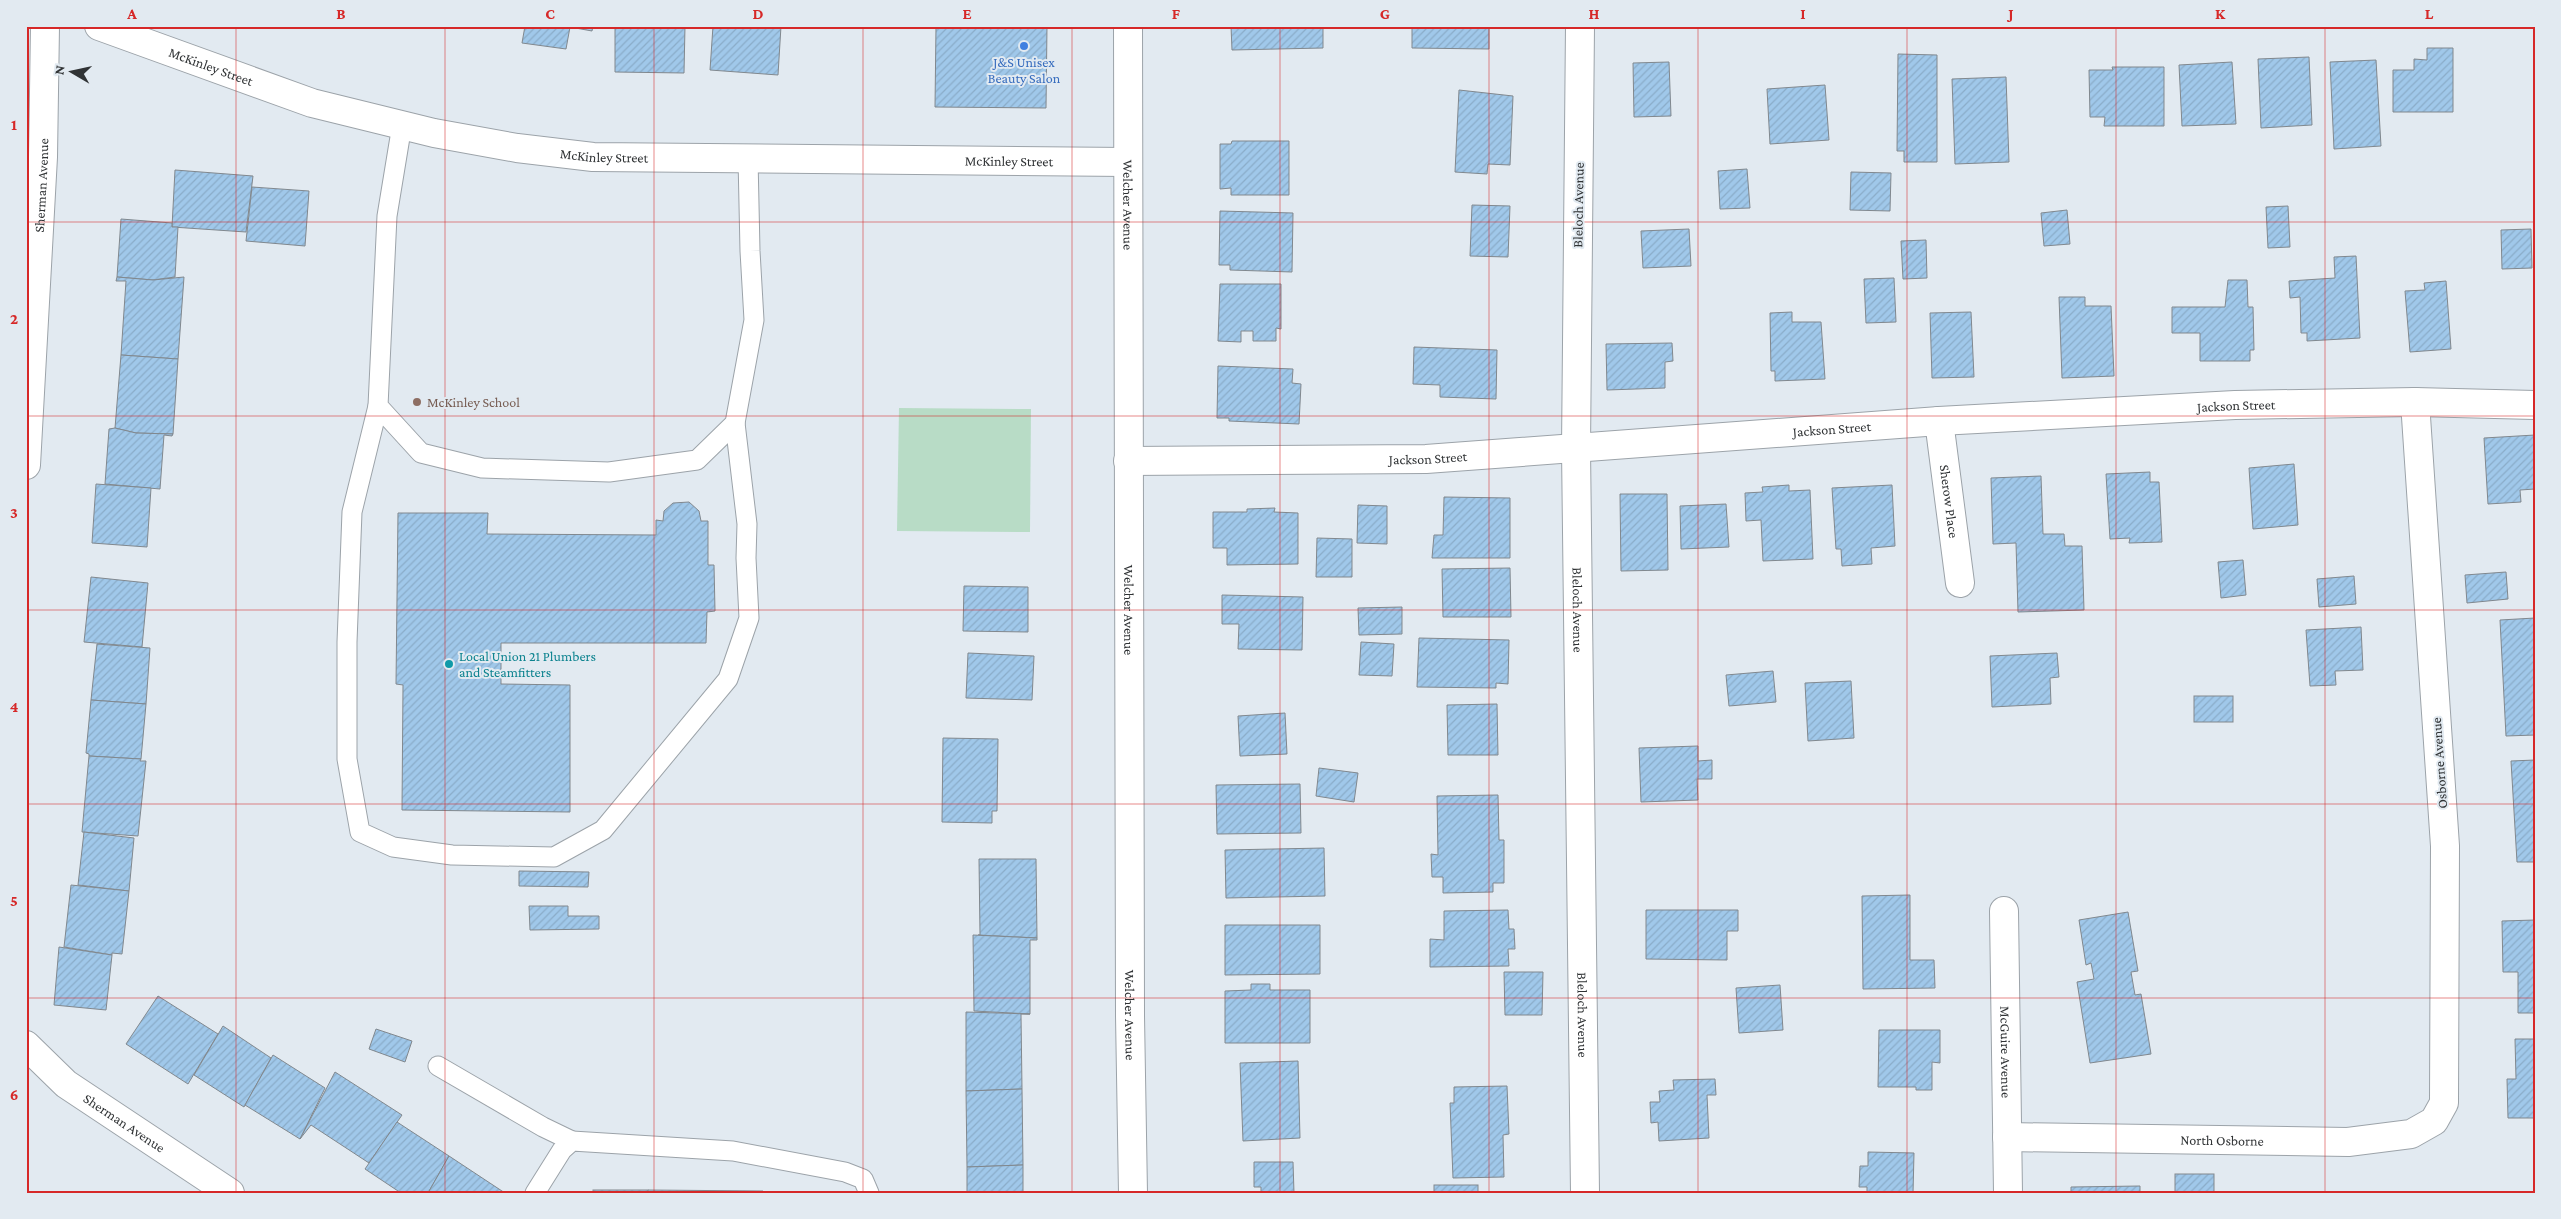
<svg xmlns="http://www.w3.org/2000/svg" width="2561" height="1219" font-family="'Crimson Pro',serif">
<style>
.green{fill:#b8dcc6}
.building{fill:url(#building-hatch);stroke:#81888e}
.lines{fill:none;stroke-linecap:round;stroke-linejoin:round}
.service-casing{stroke:#9ca3a9;stroke-width:21}
.minor-casing{stroke:#9ca3a9;stroke-width:30}
.tertiary-casing{stroke:#9ca3a9;stroke-width:30}
.service{stroke:#fff;stroke-width:19}
.minor{stroke:#fff;stroke-width:28}
.tertiary{stroke:#fff;stroke-width:28}
.grid{fill:none;stroke:#d62828;stroke-width:1;stroke-opacity:0.55}
.shop-dot{fill:#3f7fe0;stroke:#e2eaf1;stroke-width:2}
.education-dot{fill:#8d6e63;stroke:#e2eaf1;stroke-width:2}
.culture-dot{fill:#0f9aa8;stroke:#e2eaf1;stroke-width:2}
.labels{text-anchor:middle;stroke-width:4;stroke-linejoin:round;paint-order:stroke}
.shop-label{font-size:14px;fill:#366cbe;stroke:#e2eaf1}
.street-label{font-size:14px;fill:#303335;stroke:#e2eaf1}
.education-label{font-size:14px;fill:#785e54;stroke:#e2eaf1;text-anchor:start}
.culture-label{font-size:14px;fill:#0d838f;stroke:#e2eaf1;text-anchor:start}
.neatline{fill:none;stroke:#d62828;stroke-width:2}
.grid-label{font-size:16px;text-anchor:middle;font-weight:bold;fill:#d62828}
</style>
<defs>
<pattern id="building-hatch" width="6" height="6" patternUnits="userSpaceOnUse" patternTransform="scale(1.25)"><rect width="6" height="6" fill="#a0c8ea"/><path d="M-1 1l2-2M0 6l6-6M5 7l2-2" fill="none" stroke="#8aacc9"/></pattern>
</defs>
<rect width="100%" height="100%" fill="#e2eaf1"/>
<polygon class="green" points="899,408 1031,409 1030,532 897,531"/>
<g class="building">
<polygon points="525,26 593,26 592,31 570,27 566,49 522,43"/>
<polygon points="615,26 685,26 684,73 615,72"/>
<polygon points="713,26 781,26 778,75 710,70"/>
<polygon points="936,26 1047,26 1046,108 935,107"/>
<polygon points="1231,26 1323,26 1323,48 1232,50"/>
<polygon points="1412,26 1489,26 1489,49 1412,48"/>
<polygon points="2427,48 2453,48 2453,112 2393,112 2393,70 2414,70 2414,59 2427,60"/>
<polygon points="1898,54 1937,55 1937,162 1904,162 1904,151 1897,151"/>
<polygon points="2309,57 2312,125 2261,128 2258,59"/>
<polygon points="2376,60 2381,146 2334,149 2330,62"/>
<polygon points="1669,62 1671,116 1634,117 1633,63"/>
<polygon points="2232,62 2236,124 2182,126 2179,65"/>
<polygon points="2112,67 2164,67 2164,126 2104,126 2105,117 2090,117 2089,70 2113,70"/>
<polygon points="2006,77 2009,162 1955,164 1952,79"/>
<polygon points="1825,85 1829,140 1770,144 1767,89"/>
<polygon points="1459,90 1513,96 1510,165 1488,164 1487,174 1455,172"/>
<polygon points="1232,141 1289,141 1289,195 1231,195 1231,188 1220,189 1220,144 1231,144"/>
<polygon points="1747,169 1750,208 1720,209 1718,171"/>
<polygon points="175,170 253,176 246,232 172,227"/>
<polygon points="1851,172 1891,173 1890,211 1850,210"/>
<polygon points="252,187 309,191 305,246 246,241"/>
<polygon points="1472,205 1510,206 1508,257 1470,256"/>
<polygon points="2288,206 2290,247 2268,248 2266,207"/>
<polygon points="2067,210 2070,244 2044,246 2041,213"/>
<polygon points="1220,211 1293,213 1292,272 1230,270 1230,265 1219,265"/>
<polygon points="121,219 172,223 172,227 178,227 175,277 153,280 117,277"/>
<polygon points="1689,229 1691,266 1643,268 1641,231"/>
<polygon points="2531,229 2532,268 2502,269 2501,230"/>
<polygon points="1926,240 1927,278 1903,279 1901,241"/>
<polygon points="2356,256 2360,338 2307,341 2307,333 2301,333 2300,297 2290,298 2289,281 2335,278 2334,257"/>
<polygon points="117,277 153,280 184,277 178,359 121,355 126,281 116,281"/>
<polygon points="1894,278 1896,322 1866,323 1864,279"/>
<polygon points="2228,280 2247,280 2248,307 2253,307 2254,350 2250,350 2250,361 2200,361 2200,333 2172,333 2172,307 2225,307"/>
<polygon points="2446,281 2451,349 2410,352 2405,291 2425,290 2424,283"/>
<polygon points="1220,284 1281,284 1281,329 1276,328 1276,341 1253,341 1253,331 1241,331 1241,342 1218,341"/>
<polygon points="2059,297 2085,297 2085,306 2111,306 2114,376 2062,378"/>
<polygon points="1792,312 1792,322 1821,322 1825,379 1775,381 1775,371 1771,371 1770,313"/>
<polygon points="1971,312 1974,377 1932,378 1930,313"/>
<polygon points="1672,343 1673,361 1665,362 1665,388 1607,390 1606,344"/>
<polygon points="1414,347 1497,350 1496,399 1440,397 1440,385 1413,384"/>
<polygon points="121,355 178,359 173,434 136,433 115,428"/>
<polygon points="1218,366 1293,369 1292,383 1301,384 1299,424 1229,421 1229,418 1217,418"/>
<polygon points="115,428 136,433 173,434 172,436 164,435 160,489 105,484 109,429"/>
<polygon points="2535,435 2535,489 2520,490 2521,502 2488,504 2484,438"/>
<polygon points="2294,464 2298,525 2253,529 2249,468"/>
<polygon points="2150,472 2150,482 2159,482 2162,542 2129,543 2130,538 2110,539 2106,474"/>
<polygon points="2041,476 2043,534 2064,534 2065,546 2082,546 2084,610 2018,612 2016,543 1993,544 1991,478"/>
<polygon points="96,484 151,488 147,547 92,543"/>
<polygon points="1789,485 1789,491 1810,490 1813,559 1763,561 1761,520 1746,521 1745,493 1763,492 1762,487"/>
<polygon points="1892,485 1895,546 1871,548 1872,564 1842,566 1841,549 1836,549 1832,488"/>
<polygon points="1620,494 1667,494 1668,570 1621,571"/>
<polygon points="1444,497 1510,498 1510,558 1432,558 1434,535 1443,535"/>
<polygon points="689,502 699,511 701,521 708,521 708,565 714,565 715,611 707,612 706,643 501,643 501,684 570,685 570,812 402,810 403,685 396,684 398,513 488,513 487,534 656,535 656,520 663,521 664,511 673,503"/>
<polygon points="1726,504 1729,547 1681,549 1680,506"/>
<polygon points="1358,505 1387,506 1387,544 1357,543"/>
<polygon points="1275,508 1274,512 1298,513 1298,564 1227,565 1227,548 1213,548 1213,512 1247,512 1247,509"/>
<polygon points="1317,538 1352,539 1352,577 1316,577"/>
<polygon points="2243,560 2246,595 2221,598 2218,562"/>
<polygon points="1510,568 1511,617 1443,617 1442,569"/>
<polygon points="2506,572 2508,599 2467,603 2465,575"/>
<polygon points="2354,576 2356,604 2319,607 2317,579"/>
<polygon points="91,577 148,583 142,647 84,642"/>
<polygon points="964,586 1028,587 1028,632 963,631"/>
<polygon points="1222,595 1303,597 1302,650 1238,649 1239,624 1222,624"/>
<polygon points="1402,607 1402,634 1359,635 1358,608"/>
<polygon points="2535,618 2535,735 2506,736 2500,620"/>
<polygon points="2361,627 2363,670 2335,671 2336,685 2310,686 2306,630"/>
<polygon points="1419,638 1509,640 1508,684 1496,683 1496,688 1417,687"/>
<polygon points="1361,642 1394,644 1392,676 1359,675"/>
<polygon points="97,644 150,648 146,704 91,700"/>
<polygon points="968,653 1034,656 1032,700 966,698"/>
<polygon points="2057,653 2059,677 2050,678 2051,704 1992,707 1990,656"/>
<polygon points="1773,671 1776,702 1729,706 1726,675"/>
<polygon points="1851,681 1854,738 1808,741 1805,683"/>
<rect x="2194" y="696" width="39" height="26"/>
<polygon points="91,700 146,704 141,759 89,756 89,754 86,753"/>
<polygon points="1497,704 1498,755 1448,755 1447,705"/>
<polygon points="1285,713 1287,754 1240,756 1238,716"/>
<polygon points="943,738 998,739 997,811 992,811 992,823 942,822"/>
<polygon points="1698,746 1698,761 1712,760 1712,779 1697,779 1698,800 1641,802 1639,748"/>
<polygon points="89,756 141,759 140,761 146,761 138,836 82,832"/>
<polygon points="2535,760 2535,862 2517,862 2511,761"/>
<polygon points="1319,768 1358,773 1354,802 1316,796"/>
<polygon points="1300,784 1301,833 1217,834 1216,785"/>
<polygon points="1498,795 1499,840 1504,840 1504,883 1493,883 1493,892 1443,893 1443,877 1432,877 1431,854 1438,855 1437,796"/>
<polygon points="84,832 134,838 129,891 78,885"/>
<polygon points="1324,848 1325,896 1226,898 1225,850"/>
<polygon points="979,859 1036,859 1037,938 978,935 980,935"/>
<polygon points="519,871 589,872 588,887 519,886"/>
<polygon points="71,885 129,891 122,954 112,953 112,955 64,947"/>
<polygon points="1910,895 1910,960 1934,960 1935,988 1863,989 1862,896"/>
<polygon points="529,906 568,906 568,916 599,916 599,929 530,930"/>
<polygon points="1508,910 1509,929 1514,929 1515,949 1508,949 1509,966 1430,967 1430,939 1444,940 1444,911"/>
<polygon points="1646,910 1738,910 1738,931 1727,931 1727,960 1646,959"/>
<polygon points="2128,912 2138,971 2131,972 2135,995 2141,994 2151,1054 2090,1063 2077,982 2094,979 2091,963 2086,965 2079,920"/>
<polygon points="2535,920 2535,1013 2518,1013 2518,972 2503,972 2502,921"/>
<polygon points="1225,925 1320,925 1320,974 1225,975"/>
<polygon points="973,935 1037,938 1037,940 1030,940 1030,1014 974,1011"/>
<polygon points="59,947 112,955 106,1010 54,1005"/>
<polygon points="1504,972 1543,972 1542,1015 1505,1015"/>
<polygon points="1251,984 1270,984 1270,990 1310,990 1310,1043 1225,1043 1225,991 1251,990"/>
<polygon points="1780,985 1783,1030 1739,1033 1736,988"/>
<polygon points="158,996 218,1034 188,1084 126,1044"/>
<polygon points="966,1012 1030,1014 1021,1014 1022,1089 966,1091"/>
<polygon points="223,1026 271,1058 244,1107 194,1075"/>
<polygon points="376,1029 412,1041 405,1062 369,1049"/>
<polygon points="1879,1030 1940,1030 1940,1063 1932,1062 1932,1090 1916,1090 1916,1087 1878,1087"/>
<polygon points="2515,1039 2535,1039 2535,1118 2508,1118 2507,1079 2516,1079"/>
<polygon points="273,1055 325,1088 300,1139 245,1105"/>
<polygon points="1298,1061 1300,1138 1243,1141 1240,1063"/>
<polygon points="335,1072 402,1115 369,1163 311,1125 300,1139"/>
<polygon points="1715,1079 1716,1095 1707,1095 1709,1138 1659,1141 1658,1122 1651,1123 1650,1102 1660,1102 1659,1091 1674,1090 1673,1080"/>
<polygon points="1507,1086 1509,1134 1503,1135 1504,1177 1453,1178 1450,1103 1454,1103 1454,1087"/>
<polygon points="1022,1089 1023,1165 967,1167 966,1091"/>
<polygon points="397,1122 449,1156 428,1193 401,1193 365,1169"/>
<polygon points="1868,1152 1914,1153 1913,1193 1867,1193 1867,1187 1859,1187 1860,1166 1868,1166"/>
<polygon points="449,1156 505,1193 428,1193"/>
<polygon points="1254,1162 1293,1162 1294,1193 1261,1193 1261,1187 1254,1187"/>
<polygon points="1023,1165 1023,1193 967,1193 967,1167"/>
<rect x="2175" y="1174" width="39" height="19"/>
<rect x="1434" y="1185" width="44" height="8"/>
<polygon points="2140,1186 2140,1193 2071,1193 2071,1187"/>
<rect x="593" y="1190" width="55" height="3"/>
<polygon points="648,1190 763,1191 763,1193 648,1193"/>
</g>
<g class="lines">
<defs>
<g id="service">
<polyline points="402,125 387,216 378,406 421,453 482,468 609,472 697,460 735,423 754,320 750,251 748,158"/>
<polyline points="378,406 352,512 347,642 347,759 360,832 393,847 452,855 554,857 603,830 728,679 749,618 746,558 747,524 735,423"/>
<polyline points="438,1066 543,1127 572,1141"/>
<polyline points="535,1193 562,1150 572,1141 733,1151 845,1172 863,1179 869,1193"/>
</g>
<g id="minor">
<path id="s1" d="M99 26 312 103 434 133 517 148 593 157 1127 162"/>
<path id="s2" d="M1580 26 1576 449 1585 1193"/>
<path id="s3" d="M1939 421 1960 583"/>
<path id="s4" d="M1128 461 1426 459 1939 421 2235 405 2415 402 2535 405"/>
<path id="s5" d="M26 465 43 157 45 26"/>
<path id="s6" d="M2004 911 2008 1193"/>
<path id="s7" d="M26 1045 66 1084 230 1193"/>
<path id="s8" d="M2007 1137 2348 1142 2411 1134 2434 1121 2444 1103 2445 846 2415 402"/>
</g>
<g id="tertiary">
<path id="s9" d="M1128 26 1130 1016 1133 1193"/>
</g>
</defs>
<use href="#service" class="service-casing"/>
<use href="#minor" class="minor-casing"/>
<use href="#tertiary" class="tertiary-casing"/>
<use href="#service" class="service"/>
<use href="#minor" class="minor"/>
<use href="#tertiary" class="tertiary"/>
</g>
<path class="grid" d="M236 26V1193M445 26V1193M654 26V1193M863 26V1193M1072 26V1193M1280 26V1193M1489 26V1193M1698 26V1193M1907 26V1193M2116 26V1193M2325 26V1193M26 222H2535M26 416H2535M26 610H2535M26 804H2535M26 998H2535"/>
<circle class="shop-dot" cx="1024" cy="46" r="5"/>
<circle class="education-dot" cx="417" cy="402" r="5"/>
<circle class="culture-dot" cx="449" cy="664" r="5"/>
<g class="labels">
<g class="shop-label">
<text x="1024" y="67">J&amp;S Unisex<tspan x="1024" dy="16">Beauty Salon</tspan></text>
</g>
<g class="street-label">
<text dy="5" stroke="none"><textPath href="#s1" startOffset="119">McKinley Street</textPath></text>
<text dy="5" stroke="none"><textPath href="#s1" startOffset="524">McKinley Street</textPath></text>
<text dy="5" stroke="none"><textPath href="#s1" startOffset="929">McKinley Street</textPath></text>
<text dy="5" stroke="none"><textPath href="#s5" startOffset="280">Sherman Avenue</textPath></text>
<text dy="5" stroke="none"><textPath href="#s9" startOffset="179">Welcher Avenue</textPath></text>
<text transform="translate(1578 205) rotate(-89)" y="5">Bleloch Avenue</text>
<text dy="5" stroke="none"><textPath href="#s4" startOffset="1110">Jackson Street</textPath></text>
<text dy="5" stroke="none"><textPath href="#s4" startOffset="705">Jackson Street</textPath></text>
<text dy="5" stroke="none"><textPath href="#s4" startOffset="300">Jackson Street</textPath></text>
<text dy="5" stroke="none"><textPath href="#s3" startOffset="81">Sherow Place</textPath></text>
<text dy="5" stroke="none"><textPath href="#s9" startOffset="584">Welcher Avenue</textPath></text>
<text dy="5" stroke="none"><textPath href="#s2" startOffset="584">Bleloch Avenue</textPath></text>
<text transform="translate(2439 763) rotate(-94)" y="5">Osborne Avenue</text>
<text dy="5" stroke="none"><textPath href="#s2" startOffset="989">Bleloch Avenue</textPath></text>
<text dy="5" stroke="none"><textPath href="#s9" startOffset="989">Welcher Avenue</textPath></text>
<text dy="5" stroke="none"><textPath href="#s6" startOffset="141">McGuire Avenue</textPath></text>
<text dy="5" stroke="none"><textPath href="#s7" startOffset="126">Sherman Avenue</textPath></text>
<text dy="5" stroke="none"><textPath href="#s8" startOffset="215">North Osborne</textPath></text>
</g>
<g class="education-label">
<text x="427" y="407">McKinley School</text>
</g>
<g class="culture-label">
<text x="459" y="661">Local Union 21 Plumbers<tspan x="459" dy="16">and Steamfitters</tspan></text>
</g>
</g>
<rect width="2561" height="1219" fill="none" stroke="#e2eaf1" stroke-width="55"/>
<g transform="translate(72 72) rotate(279)" stroke="#e2eaf1" stroke-width="4" paint-order="stroke">
<path d="M0-4L9 19L0 12L-9 19Z" fill="#303335"/>
<text y="-8" font-size="14" font-weight="bold" text-anchor="middle" fill="#303335">N</text>
</g>
<rect x="28" y="28" width="2506" height="1164" class="neatline"/>
<g class="grid-label">
<text x="132" y="19">A</text>
<text x="341" y="19">B</text>
<text x="550" y="19">C</text>
<text x="758" y="19">D</text>
<text x="967" y="19">E</text>
<text x="1176" y="19">F</text>
<text x="1385" y="19">G</text>
<text x="1594" y="19">H</text>
<text x="1803" y="19">I</text>
<text x="2011" y="19">J</text>
<text x="2220" y="19">K</text>
<text x="2429" y="19">L</text>
<text x="14" y="130">1</text>
<text x="14" y="324">2</text>
<text x="14" y="518">3</text>
<text x="14" y="712">4</text>
<text x="14" y="906">5</text>
<text x="14" y="1100">6</text>
</g>
</svg>
